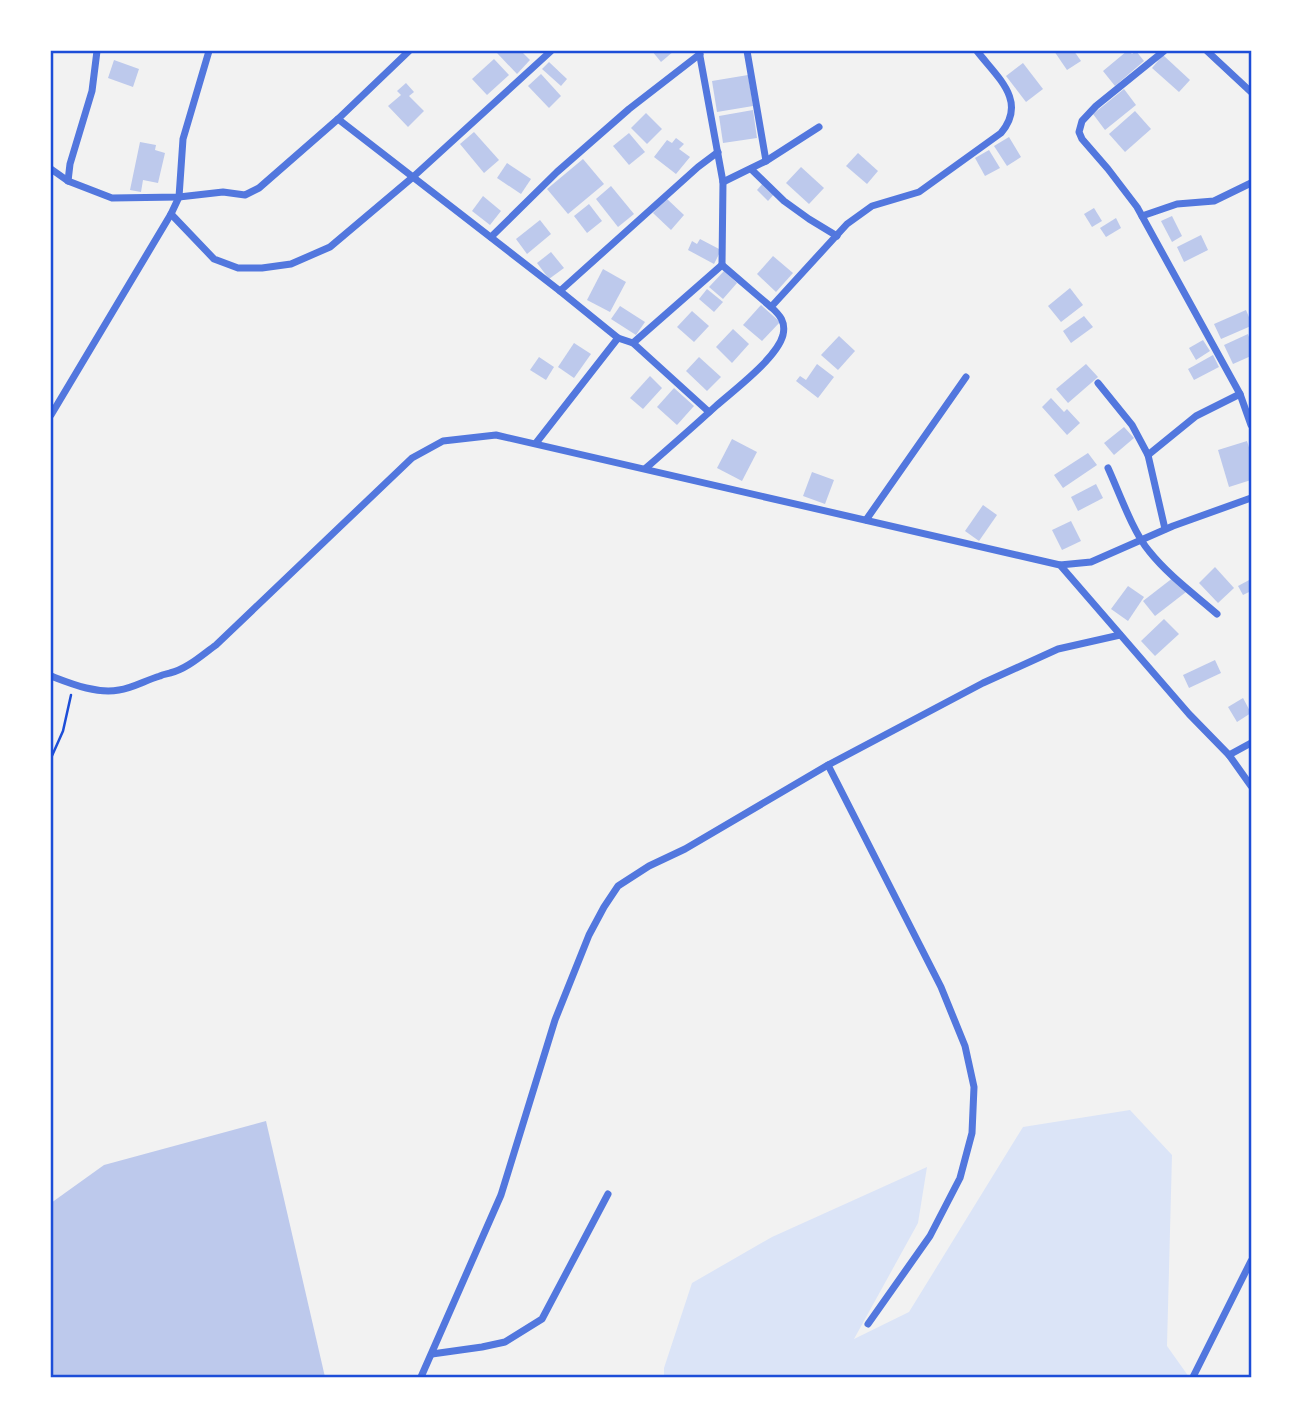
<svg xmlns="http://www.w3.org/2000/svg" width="1302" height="1428" font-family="'PT Sans Narrow',sans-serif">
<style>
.green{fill:#dbe4f7}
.building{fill:#bdc9ec}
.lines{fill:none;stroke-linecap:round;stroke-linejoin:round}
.path{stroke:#1d4ed8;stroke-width:2.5}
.minor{stroke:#5277de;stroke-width:7}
.neatline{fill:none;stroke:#1d4ed8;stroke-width:2.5}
</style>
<rect width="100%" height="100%" fill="#f2f2f2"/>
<polygon class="green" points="1130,1110 1172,1155 1167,1346 1189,1377 664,1377 664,1368 692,1283 772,1237 927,1167 918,1223 854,1339 909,1312 1023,1127"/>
<g class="building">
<polygon points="500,51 521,51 530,60 517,74 497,53"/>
<polygon points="652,51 674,51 661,62"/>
<polygon points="1054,51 1074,51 1081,61 1067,70"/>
<polygon points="1127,51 1129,51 1132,54 1136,51 1144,61 1115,86 1103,71"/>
<polygon points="1163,55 1190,80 1179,92 1152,68"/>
<polygon points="494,59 509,75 487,95 472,79"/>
<polygon points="114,60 139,69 133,87 108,78"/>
<polygon points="549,62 567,79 561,86 542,69"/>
<polygon points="1023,63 1043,89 1026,102 1006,76"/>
<polygon points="541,74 561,96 549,108 528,86"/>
<polygon points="748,75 753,106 717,112 712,81"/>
<polygon points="406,83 414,92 409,96 424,111 408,127 388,106 401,95 397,91"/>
<polygon points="1124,89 1136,105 1105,130 1093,114"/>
<polygon points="753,110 757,138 723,143 719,116"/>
<polygon points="1135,111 1151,129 1125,152 1109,134"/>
<polygon points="646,113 662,129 647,144 631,128"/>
<polygon points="474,132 499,160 484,173 460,144"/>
<polygon points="629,133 645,152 629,165 613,146"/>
<polygon points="1009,137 1021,157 1007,166 994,146"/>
<polygon points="676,138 684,144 679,149 690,157 676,174 654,157 667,140 672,143"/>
<polygon points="140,142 156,145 155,150 165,153 158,183 143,180 141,192 130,190"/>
<polygon points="989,150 1000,168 985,176 975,158"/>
<polygon points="858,153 878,171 867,184 846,166"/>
<polygon points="583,159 604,184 568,214 547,189"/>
<polygon points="507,163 531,179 521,194 497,178"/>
<polygon points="801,167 824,188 809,204 786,183"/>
<polygon points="764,182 775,193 768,201 757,190"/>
<polygon points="611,186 634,214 618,227 596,199"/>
<polygon points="483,196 501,211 490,225 472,211"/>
<polygon points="666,198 684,215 671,230 653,213"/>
<polygon points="589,204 602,221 587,233 574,216"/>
<polygon points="1094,208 1102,221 1092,227 1084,214"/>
<polygon points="1172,216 1182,236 1172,242 1161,221"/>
<polygon points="1116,218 1121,228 1106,237 1100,228"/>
<polygon points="540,220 551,234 527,254 516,239"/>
<polygon points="1201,235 1208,250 1184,262 1177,247"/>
<polygon points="700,239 721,250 714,264 688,250 692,241 697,244"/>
<polygon points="551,252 564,268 549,279 537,263"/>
<polygon points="773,256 793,273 776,292 757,274"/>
<polygon points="603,269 626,282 610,312 587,300"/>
<polygon points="724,271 737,283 723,299 709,287"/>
<polygon points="1070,288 1083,305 1061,322 1048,306"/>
<polygon points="707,289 723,302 714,312 699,299"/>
<polygon points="761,305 780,322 762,341 743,325"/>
<polygon points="620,306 645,322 636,335 611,319"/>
<polygon points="1246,310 1251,322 1251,326 1221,339 1214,324"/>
<polygon points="692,311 709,326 694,342 677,327"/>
<polygon points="1084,316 1093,327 1071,343 1063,331"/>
<polygon points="733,329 749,344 732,363 716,347"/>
<polygon points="1248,334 1251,343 1251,356 1233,364 1224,345"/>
<polygon points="839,336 855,351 838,370 821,355"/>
<polygon points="1203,340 1210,351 1196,360 1189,348"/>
<polygon points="574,343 591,354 574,378 558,367"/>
<polygon points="1213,355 1219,367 1194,380 1188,369"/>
<polygon points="539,357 554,367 546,380 530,370"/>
<polygon points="699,357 721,377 707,391 686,371"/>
<polygon points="817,364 834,377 818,398 796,381 800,376 806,380"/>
<polygon points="1086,364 1098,377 1068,403 1056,389"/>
<polygon points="650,376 662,388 643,409 630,398"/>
<polygon points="674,388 694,406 677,425 657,407"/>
<polygon points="1051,398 1064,412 1067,409 1080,423 1067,435 1042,407"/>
<polygon points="1124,427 1134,438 1114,455 1104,443"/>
<polygon points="732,439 757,452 742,481 717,468"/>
<polygon points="1247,441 1251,454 1251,480 1229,487 1218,450"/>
<polygon points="1088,453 1097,465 1063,488 1054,475"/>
<polygon points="812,472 834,480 825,504 803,496"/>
<polygon points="1096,484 1103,498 1078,511 1071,497"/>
<polygon points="983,505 997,515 979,541 965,531"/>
<polygon points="1071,521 1081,541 1062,550 1052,530"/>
<polygon points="1215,567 1234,588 1218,603 1199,583"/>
<polygon points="1174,577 1186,592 1155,616 1143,601"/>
<polygon points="1251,579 1251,591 1243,595 1238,586"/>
<polygon points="1128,586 1144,597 1128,621 1111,609"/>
<polygon points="1164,619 1179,634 1155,656 1141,641"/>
<polygon points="1215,660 1221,673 1189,688 1183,675"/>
<polygon points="1243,698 1251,713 1237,722 1228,707"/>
<polygon points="266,1121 325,1377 51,1377 51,1203 104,1165"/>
</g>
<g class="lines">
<polyline class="path" points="51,758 63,731 71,695"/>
<g class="minor">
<polyline points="699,51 723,182 722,265"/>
<polyline points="747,51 766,161"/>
<polyline points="1164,51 1096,106 1082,121 1079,132 1082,139 1108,169 1137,207 1240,394 1251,425"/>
<polyline points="1207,51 1251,92"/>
<polyline points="338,119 560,291"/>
<polyline points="51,169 68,181 112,198 179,197 223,192 245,195 259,188 338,119 409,51"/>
<polyline points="751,169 784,201 809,219 837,236"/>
<polyline points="68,181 70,164 92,91 97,51"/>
<polyline points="723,182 766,161 819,127"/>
<polyline points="171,214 214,259 238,268 262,268 291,264 330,247 413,177 551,51"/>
<polyline points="1142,216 1177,204 1214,201 1251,183"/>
<polyline points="491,237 557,172 629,109 700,54"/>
<polyline points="633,343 722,265 771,307"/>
<polyline points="1098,383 1132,425 1148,455"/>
<polyline points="709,412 633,343 618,338 560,291 698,167 718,152"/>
<polyline points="51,415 171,214 179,197 183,139 209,51"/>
<polyline points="536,443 618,338"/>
<path d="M646 468C669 448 693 427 716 406 734 390 777 358 783 335 786 322 780 315 771 307L847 224 872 206 919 192 1001 133C1028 101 997 77 977 51"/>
<path d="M1108 468C1119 492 1133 532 1149 551 1168 575 1194 594 1217 614"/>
<polyline points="866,520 966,377"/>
<polyline points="1165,529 1148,455 1196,416 1240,394"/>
<polyline points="1060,565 1091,562 1173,526 1251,498"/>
<path d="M51 676C72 684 96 694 119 690 133 688 146 680 160 676 163 674 167 674 170 673 187 669 202 655 216 645L412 458 443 441 496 435 1060 565 1189 714 1229 755 1251 786"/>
<polyline points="1229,755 1251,743"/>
<polyline points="828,765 941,987 965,1046 974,1087 972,1133 960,1178 930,1236 868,1324"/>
<polyline points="432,1354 482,1347 505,1342 542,1319 608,1194"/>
<polyline points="421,1377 501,1195 555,1020 589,935 604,907 618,886 649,866 685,849 828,765 983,683 1058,649 1120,635"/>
<polyline points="1193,1377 1251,1261"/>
</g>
</g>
<rect width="1302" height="1428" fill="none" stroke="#ffffff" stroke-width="105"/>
<rect x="52" y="52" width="1198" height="1324" class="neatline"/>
</svg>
